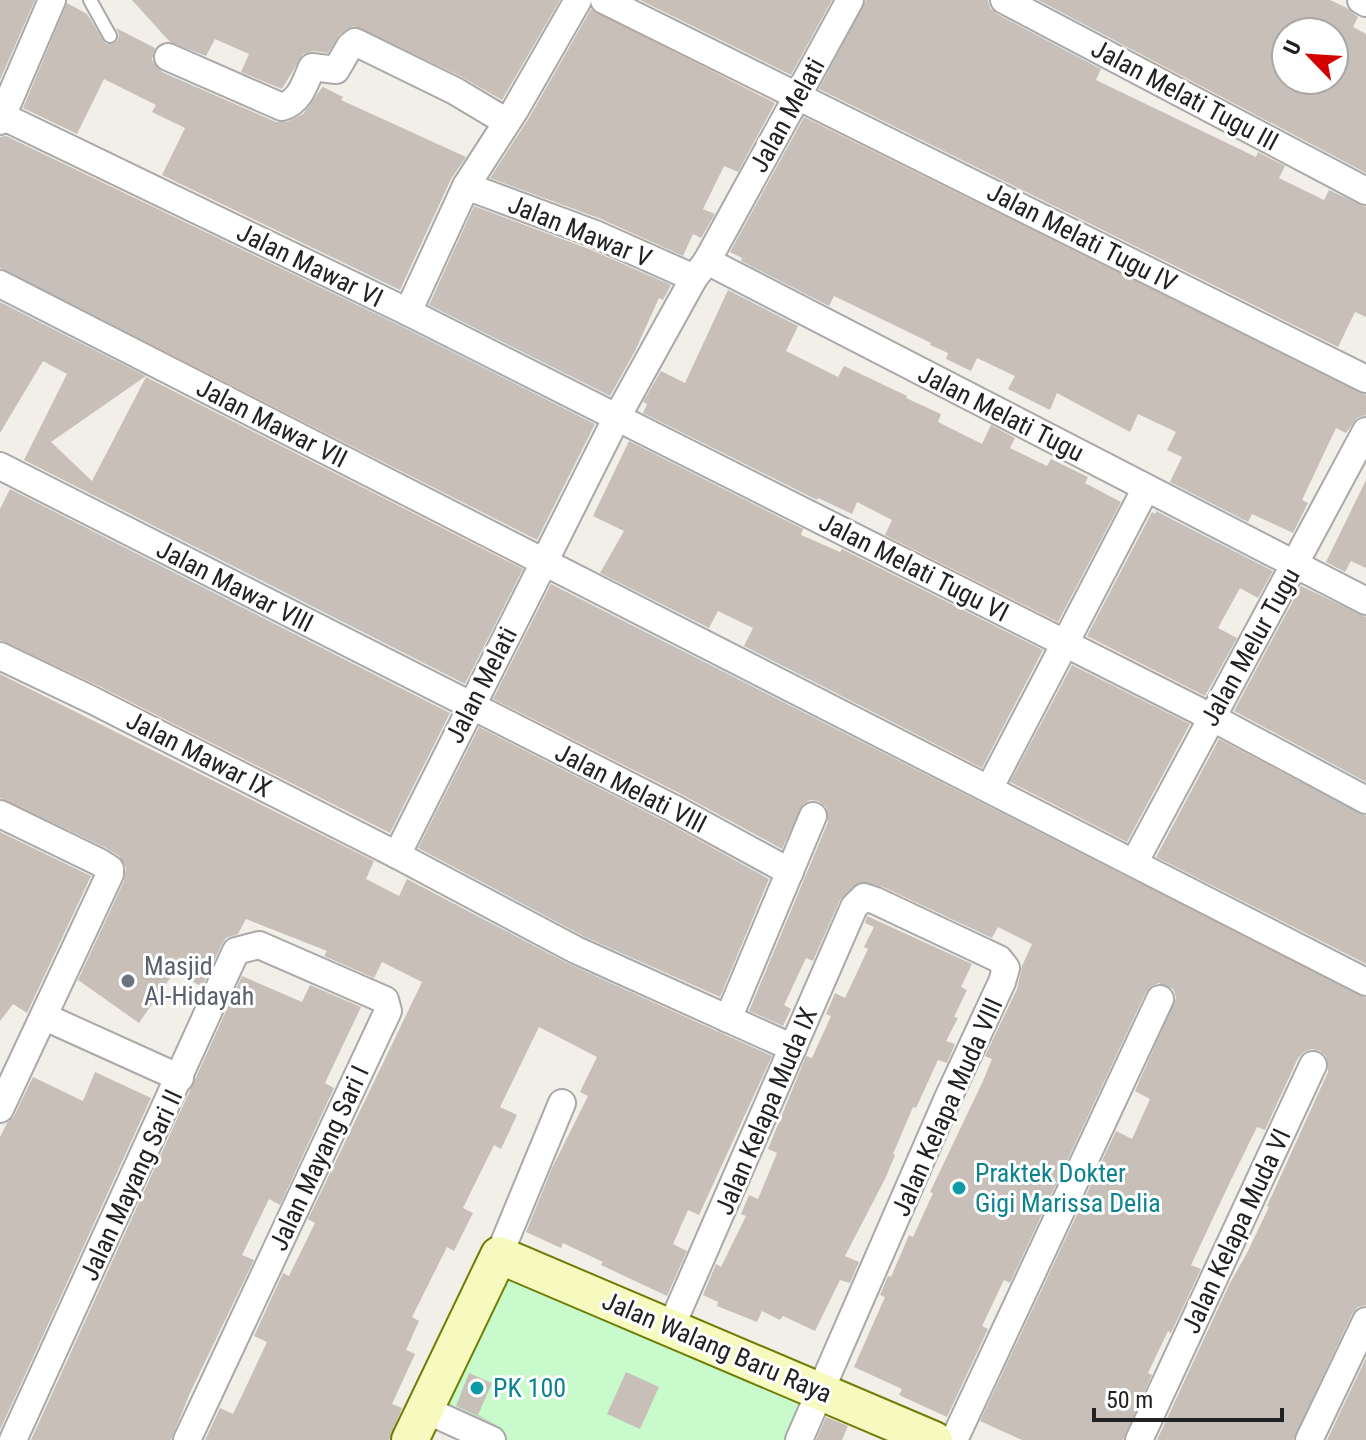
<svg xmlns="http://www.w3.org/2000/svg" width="1366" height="1440" font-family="'Roboto Condensed',sans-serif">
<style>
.park{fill:#c8facc}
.building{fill:#c7bfb8;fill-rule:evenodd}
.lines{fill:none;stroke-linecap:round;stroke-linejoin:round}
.lane-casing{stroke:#a9a9a9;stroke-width:16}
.street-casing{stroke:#a9a9a9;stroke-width:30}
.secondary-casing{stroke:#707d05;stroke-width:40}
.lane{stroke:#fff;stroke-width:12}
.street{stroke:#fff;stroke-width:26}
.secondary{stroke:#f7fabf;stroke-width:36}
.worship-dot{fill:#6b7280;stroke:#fff;stroke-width:3}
.culture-dot{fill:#0f9aa8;stroke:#fff;stroke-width:3}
.labels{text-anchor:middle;stroke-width:6;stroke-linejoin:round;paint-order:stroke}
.street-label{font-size:26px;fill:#222;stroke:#fff}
.worship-label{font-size:26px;fill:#5b616d;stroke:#fff;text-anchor:start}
.culture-label{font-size:26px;fill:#0d838f;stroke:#fff;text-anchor:start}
</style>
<rect width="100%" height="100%" fill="#f2efe9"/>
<polygon class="park" points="494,1272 816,1395 796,1440 503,1440 429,1409"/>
<g class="building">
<polygon points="0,0 35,0 0,80"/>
<polygon points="132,0 560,0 502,100 462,77 354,26 340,34 328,53 314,51 303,54 282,89 241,72 249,54 215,39 206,56 170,42"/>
<polygon points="640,0 832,0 791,75"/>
<polygon points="866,0 988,0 990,8 997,14 1101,69 1096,80 1256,157 1258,152 1285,166 1279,178 1324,200 1329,190 1366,207 1366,317 1355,312 1338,347 819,89"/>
<path d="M1038 0H1330L1347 8 1358 17 1353 27 1366 34V173ZM1286 32H1334V80H1286Z"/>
<polygon points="67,3 87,14 106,44 117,41 119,35 116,28 155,48 152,60 162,72 276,122 287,122 303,114 324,85 323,87 343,97 341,100 466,157 451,179 400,290 162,175 185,128 152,112 156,105 104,79 77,134 23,108"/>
<polygon points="591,9 775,103 738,172 724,166 703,209 715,214 701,238 693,234 683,256 601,219 490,178 529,118"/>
<polygon points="804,117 1366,395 1366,415 1357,418 1346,433 1336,428 1302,500 1308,503 1293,533 1252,514 1248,522 1170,482 1182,457 1167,450 1176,432 1138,414 1130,432 1057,393 1050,410 1008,389 1015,376 977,358 971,371 946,359 948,353 930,345 931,343 834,296 829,306 741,261 742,258 730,252"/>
<polygon points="6,136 401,326 595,424 537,540 0,268 0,137"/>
<polygon points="474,206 589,249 671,285 663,300 659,298 635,351 610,396 429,305"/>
<polygon points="728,290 798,326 786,351 838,377 844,366 907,396 906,398 941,414 938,422 982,444 991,425 1015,438 1010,448 1047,466 1051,459 1088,477 1085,483 1121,502 1058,622 885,535 892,520 857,502 852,514 818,498 817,500 643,413 647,404 643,402 661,371 685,383"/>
<polygon points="0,302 146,376 51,442 92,481 146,377 523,569 465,684 24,460 67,374 43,361 0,433"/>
<polygon points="629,441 803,529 801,535 840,552 842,549 1043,650 982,768 744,646 753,628 718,611 709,628 600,573 624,531 593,516"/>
<polygon points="1366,480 1366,568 1351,561 1345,572 1326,562"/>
<polygon points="10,489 450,713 390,833 99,686 0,640 0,509"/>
<polygon points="1156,511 1273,571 1258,598 1240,588 1218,628 1237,638 1205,696 1087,636 1152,512 1155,514"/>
<polygon points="551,584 1366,998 1366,1305 1358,1307 1352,1314 1293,1440 1157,1440 1230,1283 1247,1253 1269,1207 1267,1206 1328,1072 1326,1056 1320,1051 1312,1049 1304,1052 1298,1058 1265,1130 1257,1127 1230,1182 1191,1265 1201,1269 1171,1333 1168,1331 1148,1373 1152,1375 1123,1440 1022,1440 980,1421 1116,1131 1132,1139 1150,1099 1135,1091 1176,998 1173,989 1159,983 1152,986 1146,992 1010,1283 1004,1280 982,1326 988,1329 947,1417 899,1395 902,1389 854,1367 885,1297 880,1295 888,1276 891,1277 909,1235 913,1237 933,1193 930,1192 983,1081 992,1059 985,1056 1017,989 1022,966 1032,944 998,927 992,938 883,887 860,882 840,900 813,961 806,958 784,1005 791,1009 783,1026 749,1011 828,822 826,807 818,801 810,800 803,804 782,849 681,794 493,699"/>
<polygon points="1301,586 1366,617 1366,782 1234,711"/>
<polygon points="1072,665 1190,724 1127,842 1010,782"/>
<polygon points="0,674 374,861 366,879 399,896 407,879 569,964 772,1056 699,1215 688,1210 673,1244 687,1251 667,1296 601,1265 603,1262 563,1243 561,1248 526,1232 552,1168 588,1096 580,1092 597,1057 539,1027 500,1107 517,1115 501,1149 494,1145 463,1208 473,1213 454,1251 447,1247 412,1317 419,1321 406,1350 415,1354 392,1404 402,1408 389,1440 205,1440 220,1408 233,1414 253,1372 267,1342 254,1336 283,1273 289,1276 315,1223 308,1219 422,982 382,962 374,978 324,956 327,951 246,919 238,934 226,938 222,944 202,987 175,971 139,1023 78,980 124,881 126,868 119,856 106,848 0,798"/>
<polygon points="479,727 666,822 769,879 720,997 583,936 418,848"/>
<polygon points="1219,739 1366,816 1366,964 1156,857"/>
<polygon points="0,832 91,876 27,1013 13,1004 0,1021"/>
<polygon points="867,916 972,964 961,987 967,990 954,1017 958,1018 946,1041 955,1044 947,1063 938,1060 916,1108 913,1107 893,1154 895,1155 886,1177 845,1256 859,1262 850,1283 840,1280 815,1331 783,1316 780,1320 762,1311 757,1322 717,1306 718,1302 703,1295 716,1264 721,1267 746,1216 741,1214 749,1195 758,1199 777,1153 768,1149 806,1056 812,1058 831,1016 826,1014 835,993 845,998 868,949 864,947 874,927 865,923"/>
<polygon points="242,976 302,1002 310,985 361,1007 325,1083 334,1088 280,1205 269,1199 242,1255 254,1260 190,1393 171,1440 31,1440"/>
<polygon points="95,1072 151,1098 0,1430 0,1137 7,1123 14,1116 33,1077 83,1101"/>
<polygon points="1366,1358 1366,1440 1327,1440"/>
<polygon points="626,1372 659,1387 640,1429 607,1414"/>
<polygon points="469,1373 492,1383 478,1415 497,1425 456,1406"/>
<polygon points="826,1417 848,1426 842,1440 816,1440"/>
</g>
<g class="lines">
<defs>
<polyline id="lane" points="90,0 110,36"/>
<g id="street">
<polyline points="604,0 1366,379"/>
<polyline points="1004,0 1366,191"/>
<polyline points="1361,0 1366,3"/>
<path d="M168 57 282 107C300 102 305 83 312 67L336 70 350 46 355 42 455 91 507 122"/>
<polyline points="2,116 408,312 1211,717 1366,800"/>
<polyline points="0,121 52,0"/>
<polyline points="466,186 515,110 578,0"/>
<polyline points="707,261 1366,601"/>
<polyline points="0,284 1366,982"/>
<polyline points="408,312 466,186 595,234 694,278"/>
<polyline points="0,466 673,808 790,872"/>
<polyline points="0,656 92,700 397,855 576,950 793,1048"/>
<polyline points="989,789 1146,488"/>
<polyline points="0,814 99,862 110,869 110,874 0,1109"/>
<polyline points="397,855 617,417 694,278 707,261 850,0"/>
<polyline points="1134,863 1366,431"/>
<polyline points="45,1017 180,1078"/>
<polyline points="728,1019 813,816"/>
<polyline points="499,1255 562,1103"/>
<polyline points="671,1327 854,907 864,897 876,901 999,959 1006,968 1002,982 948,1098 799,1440"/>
<polyline points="424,1409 492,1440"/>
<polyline points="13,1440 236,951 259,945 385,1000 388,1011 187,1440"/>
<polyline points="954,1440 1160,999"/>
<polyline points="1139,1440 1313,1065"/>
<polyline points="1309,1440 1366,1321"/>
</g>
<polyline id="secondary" points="410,1440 499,1255 934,1440"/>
</defs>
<use href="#lane" class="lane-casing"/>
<use href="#street" class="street-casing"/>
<use href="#secondary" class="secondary-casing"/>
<use href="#lane" class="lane"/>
<use href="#street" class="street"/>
<use href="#secondary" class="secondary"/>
</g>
<circle class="worship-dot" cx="128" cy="981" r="8"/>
<g class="culture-dot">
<circle cx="959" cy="1188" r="8"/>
<circle cx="477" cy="1388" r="8"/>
</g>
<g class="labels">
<g class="street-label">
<text transform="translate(1185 95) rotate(28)" y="9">Jalan Melati Tugu III</text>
<text transform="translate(787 115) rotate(-61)" y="9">Jalan Melati</text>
<text transform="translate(580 231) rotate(22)" y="9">Jalan Mawar V</text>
<text transform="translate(1082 237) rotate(27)" y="9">Jalan Melati Tugu IV</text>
<text transform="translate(310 265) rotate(26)" y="9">Jalan Mawar VI</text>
<text transform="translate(1001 413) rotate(27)" y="9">Jalan Melati Tugu</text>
<text transform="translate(272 423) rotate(27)" y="9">Jalan Mawar VII</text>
<text transform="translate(914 567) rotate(27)" y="9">Jalan Melati Tugu VI</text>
<text transform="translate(235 586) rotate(27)" y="9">Jalan Mawar VIII</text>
<text transform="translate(1250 647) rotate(-61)" y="9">Jalan Melur Tugu</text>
<text transform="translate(481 685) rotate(-63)" y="9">Jalan Melati</text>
<text transform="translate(199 754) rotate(27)" y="9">Jalan Mawar IX</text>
<text transform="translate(631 788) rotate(27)" y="9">Jalan Melati VIII</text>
<text transform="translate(947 1107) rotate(-66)" y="9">Jalan Kelapa Muda VIII</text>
<text transform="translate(766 1111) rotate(-67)" y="9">Jalan Kelapa Muda IX</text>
<text transform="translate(319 1158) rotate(-65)" y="9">Jalan Mayang Sari I</text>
<text transform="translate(131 1185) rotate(-65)" y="9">Jalan Mayang Sari II</text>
<text transform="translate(1236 1231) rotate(-65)" y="9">Jalan Kelapa Muda VI</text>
<text transform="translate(717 1347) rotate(23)" y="9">Jalan Walang Baru Raya</text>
</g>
<g class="worship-label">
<text x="144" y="975">Masjid<tspan x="144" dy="30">Al-Hidayah</tspan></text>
</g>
<g class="culture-label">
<text x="975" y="1182">Praktek Dokter<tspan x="975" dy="30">Gigi Marissa Delia</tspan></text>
<text x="493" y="1397">PK 100</text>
</g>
</g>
<g transform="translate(1310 56) rotate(295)"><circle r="38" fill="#ffffff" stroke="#a7a7a7" stroke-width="2"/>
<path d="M0-6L14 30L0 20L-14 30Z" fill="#d40000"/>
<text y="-12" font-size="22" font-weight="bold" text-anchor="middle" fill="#222222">U</text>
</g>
<path d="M1094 1408v12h188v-12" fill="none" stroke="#222222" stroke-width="4"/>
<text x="1106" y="1408" font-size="24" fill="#222222" stroke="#ffffff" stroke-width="6" paint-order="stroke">50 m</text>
</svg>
